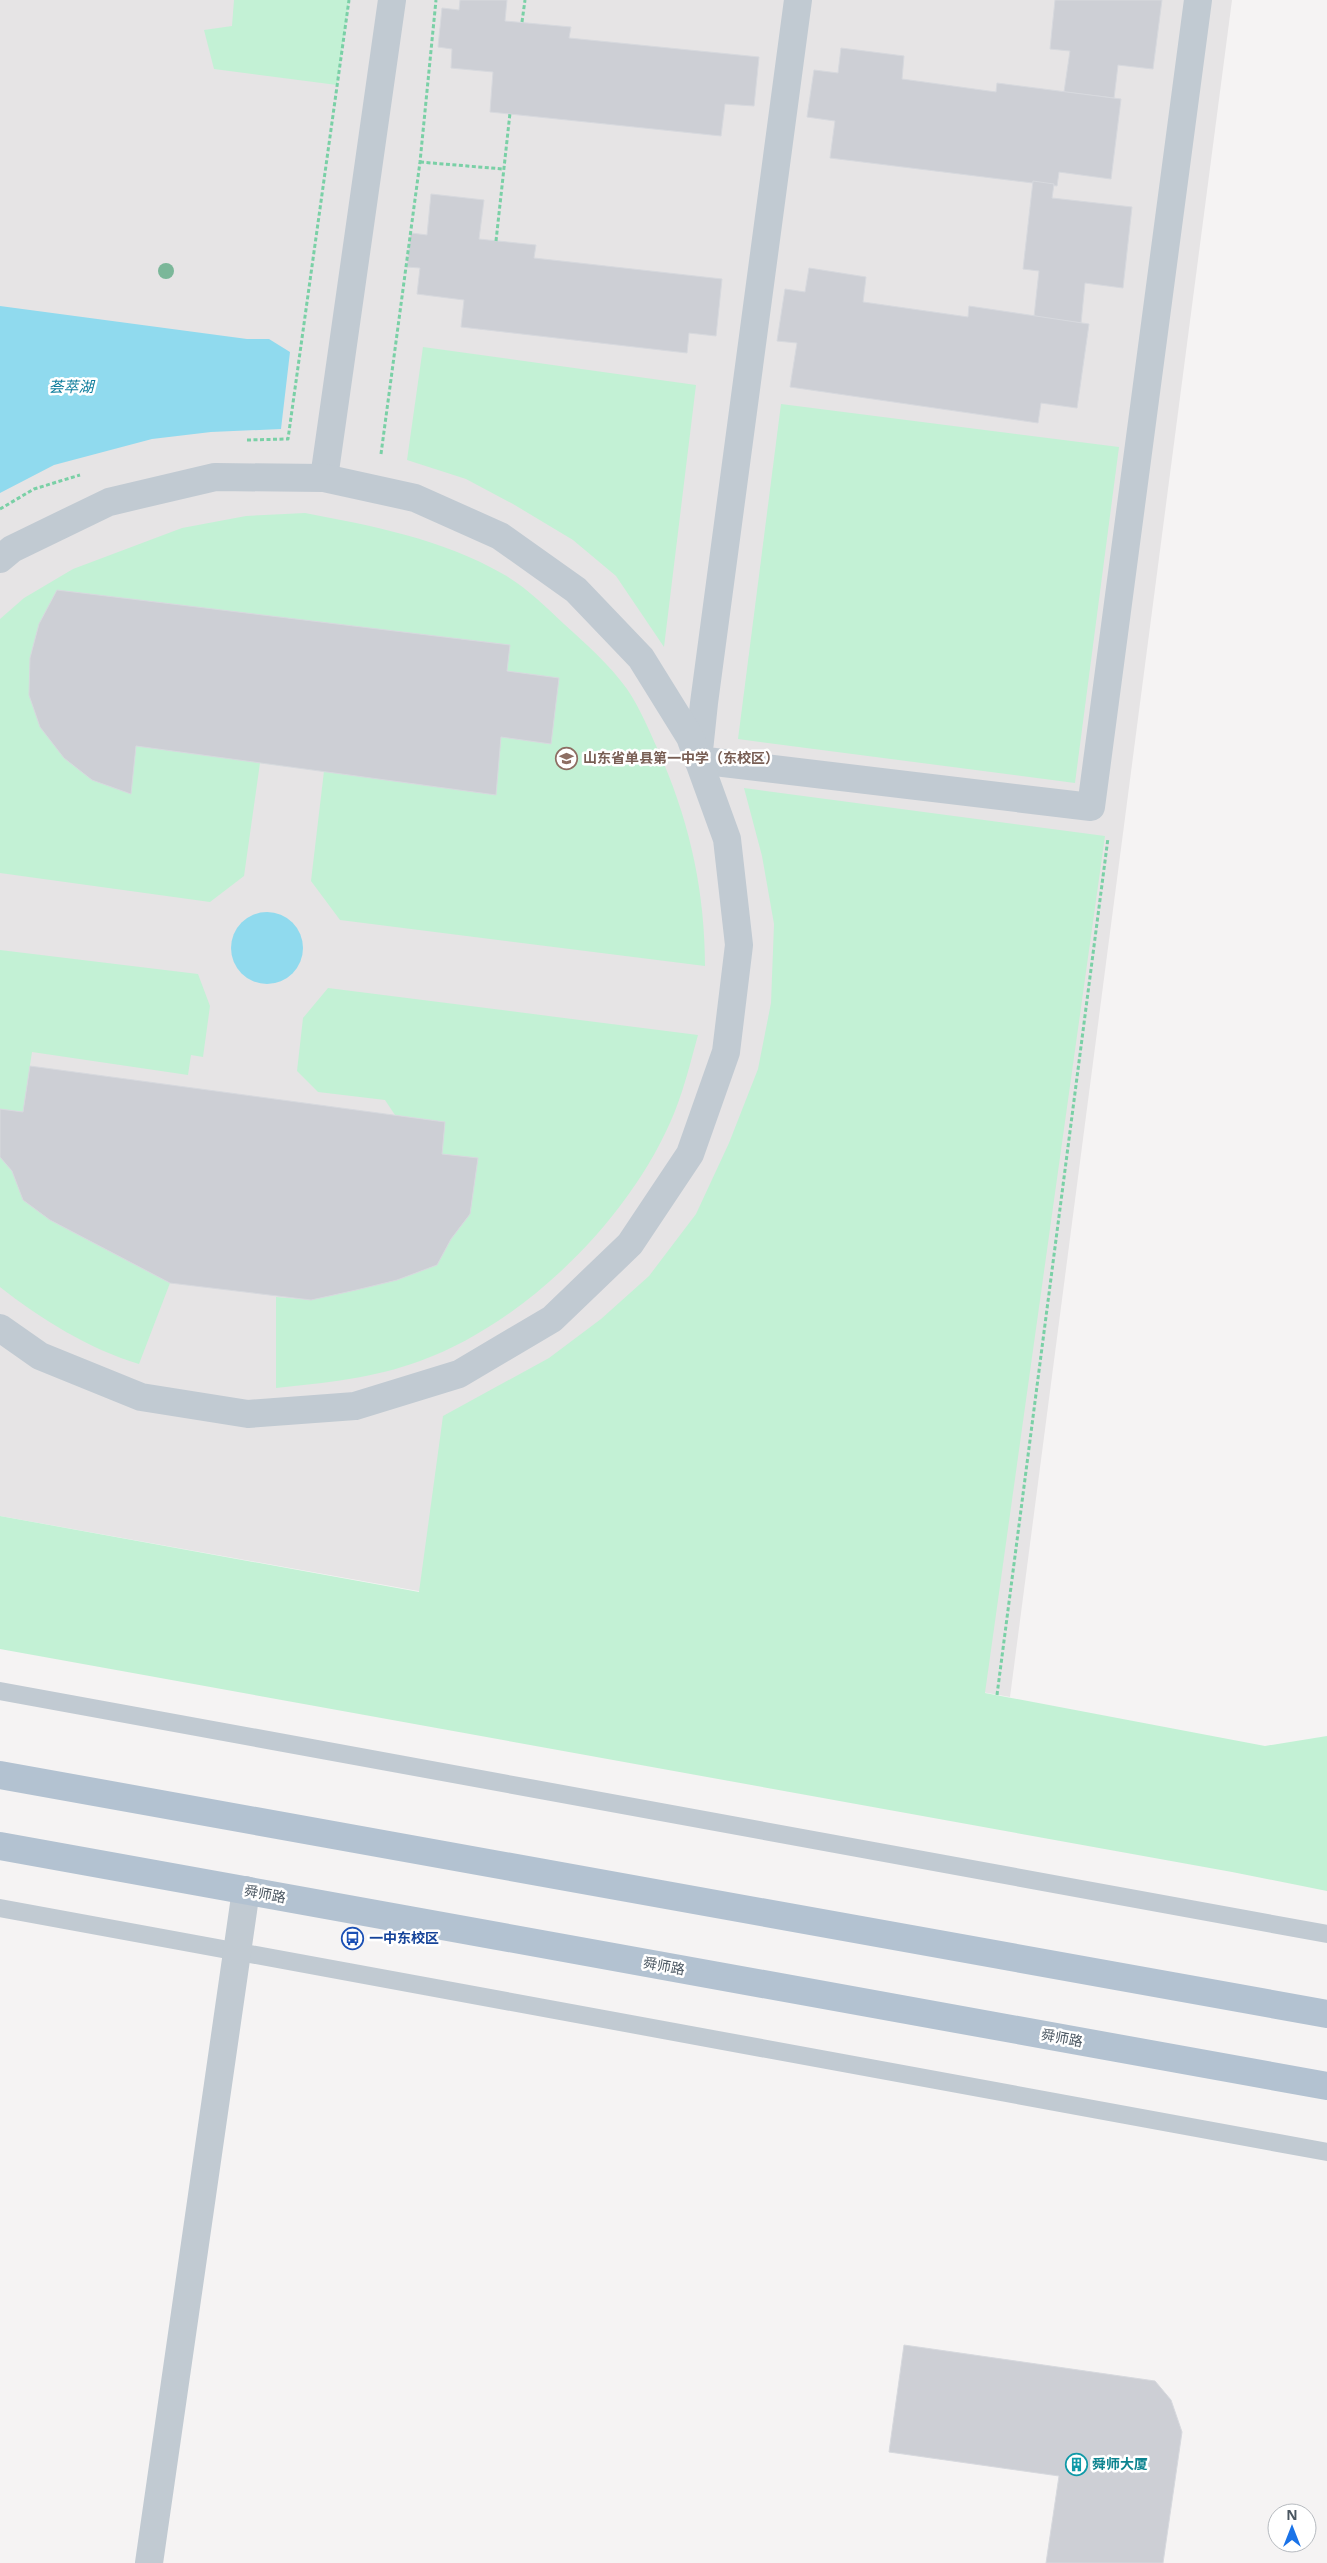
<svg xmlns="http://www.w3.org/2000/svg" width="1327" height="2563" font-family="'Noto Sans','Noto Sans SC',sans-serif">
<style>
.education{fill:#e6e4e5}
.green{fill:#c3f1d5}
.water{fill:#90daee}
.building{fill:#cdcfd5;stroke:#d7d9de}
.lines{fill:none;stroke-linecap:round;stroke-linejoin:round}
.path{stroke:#7ad0a6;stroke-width:3;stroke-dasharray:4 2.5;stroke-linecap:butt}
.lane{stroke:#c1cad2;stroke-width:18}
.street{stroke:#c1cad2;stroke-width:28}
.primary{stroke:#b3c2d1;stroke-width:28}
.tree{fill:#7bb799}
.labels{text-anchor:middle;stroke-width:5;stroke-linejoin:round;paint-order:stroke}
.education-label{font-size:14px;font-weight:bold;fill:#785e54;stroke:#fff;text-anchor:start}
.street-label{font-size:14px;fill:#4a5661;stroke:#fff}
.transit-label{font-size:14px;font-weight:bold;fill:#164399;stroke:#fff;text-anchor:start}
.culture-label{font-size:14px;font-weight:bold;fill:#0d838f;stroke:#fff;text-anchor:start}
.water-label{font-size:15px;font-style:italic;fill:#0c7c9b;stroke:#fff}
</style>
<rect width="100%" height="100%" fill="#f5f3f3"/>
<polygon class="education" points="0,0 1232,0 1010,1697 0,1516"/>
<g class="green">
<polygon points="234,0 349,0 337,85 214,69 204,30 232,26"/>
<polygon points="423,347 696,385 664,647 616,576 573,540 513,504 466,479 407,460"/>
<polygon points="781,404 1119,447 1075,783 738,739"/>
<path d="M305 513C373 526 442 539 503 574 525 586 546 607 564 624 586 644 610 665 627 689 640 708 649 730 658 750 689 819 705 890 705 966L340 920 311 881 324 771 260 763 244 876 210 902 0 873V619L24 598 73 569 182 528 246 516Z"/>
<polygon points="744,788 1105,836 985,1693 1265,1746 1327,1736 1327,1891 1232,1872 0,1649 0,1516 419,1592 443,1416 549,1358 601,1319 649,1276 696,1214 729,1143 758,1069 771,1003 774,924 762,856"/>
<polygon points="0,950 198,974 210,1006 203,1057 191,1055 188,1075 32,1052 23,1112 0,1109"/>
<path d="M328 988 698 1035C691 1060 685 1086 675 1111 633 1216 527 1322 420 1361 374 1378 325 1383 276 1388V1297L311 1300 397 1280 437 1265 451 1239 470 1214 478 1158 442 1154 445 1122 395 1115 385 1100 318 1092 297 1071 303 1018Z"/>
<path d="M0 1157 12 1171 23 1200 50 1220 170 1283 139 1364C89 1349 41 1319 0 1287Z"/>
</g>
<g class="water">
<polygon points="0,306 247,339 269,339 290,352 281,429 211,432 152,439 54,465 0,493"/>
<circle cx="267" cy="948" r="36"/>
</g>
<g class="building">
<polygon points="460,0 507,0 505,21 571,27 569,38 759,57 754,106 725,104 721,136 490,112 493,72 451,68 452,49 438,47 442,8 459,10"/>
<polygon points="1055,0 1162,0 1153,69 1118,65 1114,98 1064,92 1070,51 1050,49"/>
<polygon points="841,48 904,56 902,79 996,92 997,83 1121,99 1111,179 1059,172 1057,186 830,158 835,121 807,117 814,70 838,73"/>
<polygon points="1033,181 1054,184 1052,198 1132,207 1123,288 1085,283 1081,323 1034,317 1039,271 1023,269"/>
<polygon points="431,194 484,200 479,239 536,245 534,258 722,279 716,336 689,333 687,353 461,327 464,300 417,294 420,268 407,267 411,233 427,235"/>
<polygon points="809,268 866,277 863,302 968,317 969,306 1089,324 1077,408 1041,403 1038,423 790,387 797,343 777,341 785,289 805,292"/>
<polygon points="57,590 510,645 507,671 559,678 551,744 501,737 496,795 136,746 131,794 92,780 64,758 40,727 29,695 30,658 39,624"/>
<polygon points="30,1066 445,1122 442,1154 478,1158 470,1214 451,1239 437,1265 397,1280 356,1290 311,1300 170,1283 50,1220 23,1200 12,1171 0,1157 0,1109 23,1112"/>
<polygon points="904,2345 1155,2381 1171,2400 1182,2432 1163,2563 1046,2563 1059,2476 889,2452"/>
</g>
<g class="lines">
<g class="path">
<polyline points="522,22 525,0"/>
<polyline points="420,162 503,169"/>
<polyline points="496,241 510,113"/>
<polyline points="247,440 288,439 349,0"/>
<polyline points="381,454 420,162 436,0"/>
<polyline points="0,509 34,489 80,475"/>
<polyline points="997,1695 1108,838"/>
</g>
<g class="lane">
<polyline points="0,1691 1327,1934"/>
<polyline points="0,1908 1327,2152"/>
</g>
<g class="street">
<polyline points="798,0 704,703 698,760 1091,807 1198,0"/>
<polyline points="324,478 392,0"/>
<polyline points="0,559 12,549 109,502 215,477 324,478 415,498 500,536 576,590 641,658 690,737 727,839 739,945 726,1052 690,1154 630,1244 552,1319 459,1374 355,1406 248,1414 141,1397 40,1356 0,1328"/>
<polyline points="149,2563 246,1890"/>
</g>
<g class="primary">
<polyline points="0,1775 1327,2014"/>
<polyline points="0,1846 1327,2086"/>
</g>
</g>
<circle class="tree" cx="166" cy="271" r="8"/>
<defs>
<symbol id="school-ring" viewBox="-11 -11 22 22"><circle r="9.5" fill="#fff" stroke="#8d6e63" stroke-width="1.5"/><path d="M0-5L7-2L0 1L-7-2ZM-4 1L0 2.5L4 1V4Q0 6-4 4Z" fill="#8d6e63"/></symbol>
<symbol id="bus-ring" viewBox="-11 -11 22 22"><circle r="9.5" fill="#fff" stroke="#1a4fb4" stroke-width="1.5"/><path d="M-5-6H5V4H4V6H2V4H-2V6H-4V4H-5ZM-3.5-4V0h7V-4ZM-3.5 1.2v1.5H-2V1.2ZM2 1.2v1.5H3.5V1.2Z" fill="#1a4fb4"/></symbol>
<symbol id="building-ring" viewBox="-11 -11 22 22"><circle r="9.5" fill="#fff" stroke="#0f9aa8" stroke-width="1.5"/><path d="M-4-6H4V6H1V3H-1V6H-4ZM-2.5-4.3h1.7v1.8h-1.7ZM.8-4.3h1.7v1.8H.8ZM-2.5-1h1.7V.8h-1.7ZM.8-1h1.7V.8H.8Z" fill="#0f9aa8"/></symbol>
</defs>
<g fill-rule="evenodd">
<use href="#school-ring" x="554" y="746" width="25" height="25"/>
<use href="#bus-ring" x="340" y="1926" width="25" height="25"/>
<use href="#building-ring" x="1064" y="2452" width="25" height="25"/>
</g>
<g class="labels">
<g class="education-label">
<text x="583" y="763">山东省单县第一中学（东校区）</text>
</g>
<g class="street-label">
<text transform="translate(265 1894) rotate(10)" y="5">舜师路</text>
<text transform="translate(664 1966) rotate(10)" y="5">舜师路</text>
<text transform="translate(1062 2038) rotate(10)" y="5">舜师路</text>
</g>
<g class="transit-label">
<text x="369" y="1943">一中东校区</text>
</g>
<g class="culture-label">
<text x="1092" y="2469">舜师大厦</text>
</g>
<g class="water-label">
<text x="71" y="392">荟萃湖</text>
</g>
</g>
<g transform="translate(1292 2528)"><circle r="24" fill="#ffffff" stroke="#b7bbc0"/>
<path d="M0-4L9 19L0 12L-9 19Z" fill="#1a73e8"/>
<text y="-8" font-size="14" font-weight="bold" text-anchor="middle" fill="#4a5661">N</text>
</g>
</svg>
